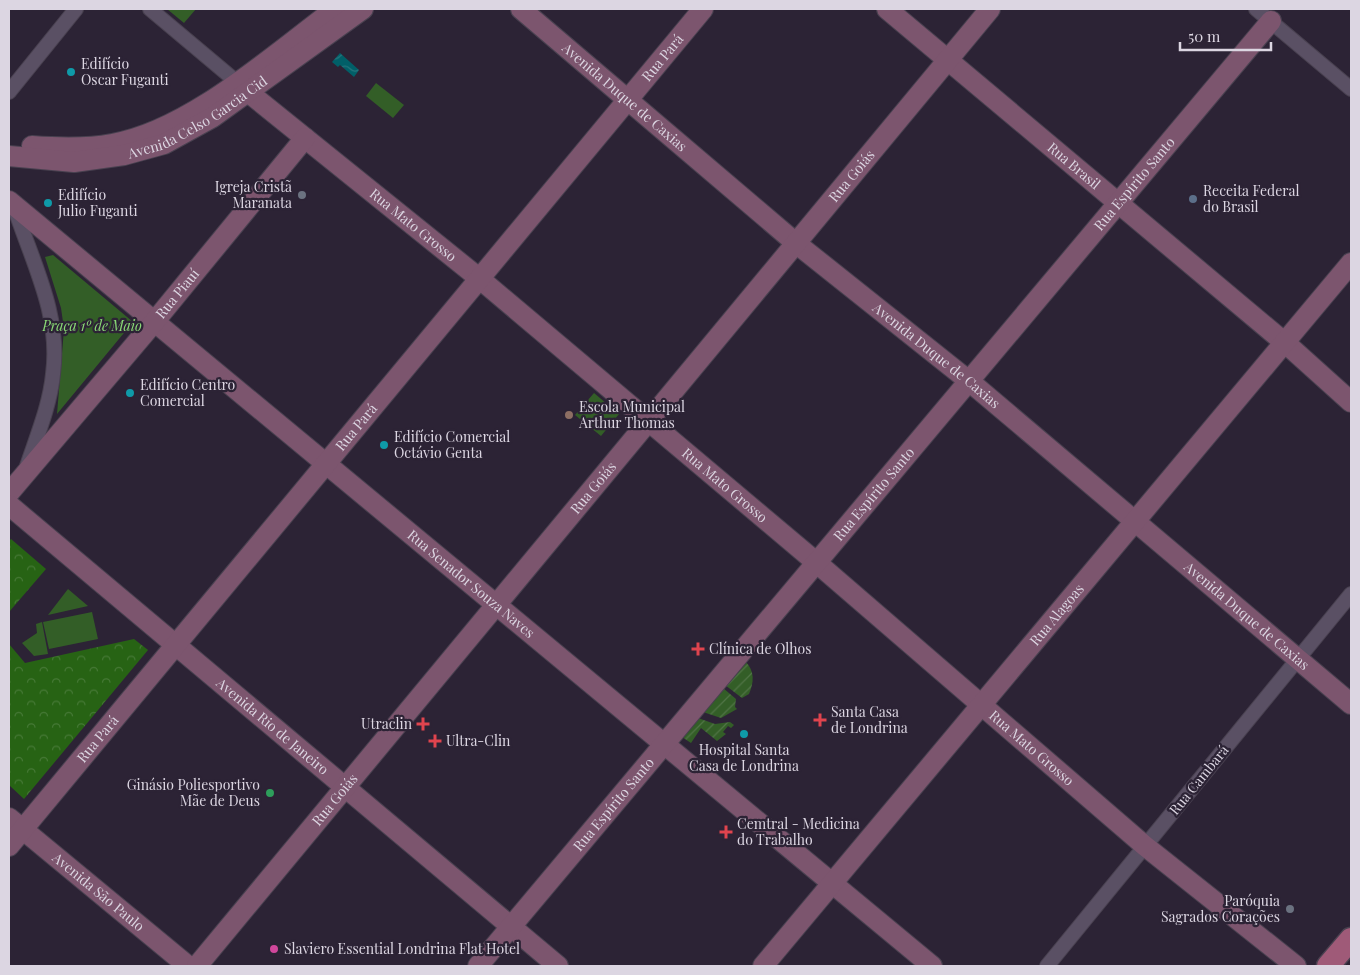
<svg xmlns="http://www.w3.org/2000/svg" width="1360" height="975" font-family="'Playfair Display',serif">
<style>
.green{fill:#335e27}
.forest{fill:url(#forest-crowns)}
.garden{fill:url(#garden-furrows)}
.water{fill:url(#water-waves)}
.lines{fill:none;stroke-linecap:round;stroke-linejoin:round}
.street-casing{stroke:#494150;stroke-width:16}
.secondary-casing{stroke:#494150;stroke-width:22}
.primary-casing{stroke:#494150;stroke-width:25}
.street{stroke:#5a5064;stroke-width:14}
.secondary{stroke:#7c556e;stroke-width:20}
.primary{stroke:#9f5a78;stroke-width:22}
.culture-dot{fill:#0f9aa8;stroke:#2c2335;stroke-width:2}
.worship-dot{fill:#6b7280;stroke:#2c2335;stroke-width:2}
.service-dot{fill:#5c6f8a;stroke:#2c2335;stroke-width:2}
.education-dot{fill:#8d6e63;stroke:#2c2335;stroke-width:2}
.health-dot{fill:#e0444e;stroke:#2c2335;stroke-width:2}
.leisure-dot{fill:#2e9e5b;stroke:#2c2335;stroke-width:2}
.hotel-dot{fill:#d1479c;stroke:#2c2335;stroke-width:2}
.labels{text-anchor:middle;stroke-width:4.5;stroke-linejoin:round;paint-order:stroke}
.street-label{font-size:14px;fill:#dcd6e2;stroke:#2c2335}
.poi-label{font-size:14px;fill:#dcd6e2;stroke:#2c2335;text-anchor:start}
.park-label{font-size:14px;font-style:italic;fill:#8ada76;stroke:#2c2335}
</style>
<defs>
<pattern id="forest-crowns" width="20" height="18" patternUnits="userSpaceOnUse" patternTransform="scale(1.25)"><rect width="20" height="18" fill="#276314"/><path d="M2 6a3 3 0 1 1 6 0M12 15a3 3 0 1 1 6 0" fill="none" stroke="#467936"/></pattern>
<pattern id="garden-furrows" width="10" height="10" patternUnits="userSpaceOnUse" patternTransform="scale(1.25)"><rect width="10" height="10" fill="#335e27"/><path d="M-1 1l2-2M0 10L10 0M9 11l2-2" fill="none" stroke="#507446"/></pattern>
<pattern id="water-waves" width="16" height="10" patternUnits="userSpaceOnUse" patternTransform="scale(1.25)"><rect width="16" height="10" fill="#015f68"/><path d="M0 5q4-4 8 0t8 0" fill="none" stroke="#25757d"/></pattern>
</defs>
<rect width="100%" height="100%" fill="#2c2335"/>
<g class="green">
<polygon points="167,9 196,9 184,23"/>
<polygon points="376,83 404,105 393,118 366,96"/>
<polygon points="53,255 133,322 57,414 64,329 61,308 45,257"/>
<polygon points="594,393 619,414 601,436 575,415"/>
<polygon points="68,589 88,606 48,615"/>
<polygon points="92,612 98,639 49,649 43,622"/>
<polygon points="42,622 48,654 34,656 22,643 37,633 36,624"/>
</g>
<g class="forest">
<polygon points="11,539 46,569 9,612 9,541"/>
<polygon points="134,639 148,650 24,799 9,785 9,644 25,663"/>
</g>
<g class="garden">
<path d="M745 661C755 671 754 682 749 694L742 698 725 685Z"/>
<polygon points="723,688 736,699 735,707 737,709 721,718 703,712"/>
<polygon points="698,718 715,724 730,722 734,725 731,728 728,726 723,732 726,734 717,741 701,728 691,743 682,737"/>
</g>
<polygon class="water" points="340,53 359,70 354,77 340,65 338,67 332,62"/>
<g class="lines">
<defs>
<g id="street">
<polyline points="150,9 244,88"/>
<polyline points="1256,9 1351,89"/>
<polyline points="9,92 76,9"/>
<path d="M14 206C32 262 61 314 53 374 50 405 37 436 27 466"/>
<polyline points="1047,966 1351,594"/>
</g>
<g id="secondary">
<path id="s1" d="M521 9 797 244 969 381 1351 704"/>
<path id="s2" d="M887 9 1291 348 1351 402"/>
<path id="s3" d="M248 92 480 279 817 563 1145 846 1296 966"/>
<path d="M32 146C59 148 86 149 112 144 189 131 273 55 335 9"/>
<path id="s4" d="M9 156 74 162 124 155 164 144 213 117 363 9"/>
<path id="s5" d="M9 201 932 966"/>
<path id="s6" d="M9 493 155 321 305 138"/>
<path id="s7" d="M9 505 558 966"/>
<path id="s8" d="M9 818 188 966"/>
<path id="s9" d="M9 846 703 9"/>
<path id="s10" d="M197 966 990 9"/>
<path id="s11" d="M478 966 1271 21"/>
<path id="s12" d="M763 966 1351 263"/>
</g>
<polyline id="primary" points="1328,966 1351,939"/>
</defs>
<use href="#street" class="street-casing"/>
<use href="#secondary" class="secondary-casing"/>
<use href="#primary" class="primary-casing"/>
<use href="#street" class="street"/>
<use href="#secondary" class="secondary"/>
<use href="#primary" class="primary"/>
</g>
<g class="culture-dot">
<circle cx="71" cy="72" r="5"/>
<circle cx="48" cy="203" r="5"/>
<circle cx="130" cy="393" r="5"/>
<circle cx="384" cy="445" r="5"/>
<circle cx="744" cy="734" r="5"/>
</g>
<g class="worship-dot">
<circle cx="302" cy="195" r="5"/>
<circle cx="1290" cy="909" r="5"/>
</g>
<circle class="service-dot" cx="1193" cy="199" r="5"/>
<circle class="education-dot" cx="569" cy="415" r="5"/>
<g class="health-dot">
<path d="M695.5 641.5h5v5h5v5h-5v5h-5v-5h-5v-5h5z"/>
<path d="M817.5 712.5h5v5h5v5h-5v5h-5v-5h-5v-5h5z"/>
<path d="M420.5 716.5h5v5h5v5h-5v5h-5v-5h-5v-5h5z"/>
<path d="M432.5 733.5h5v5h5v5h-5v5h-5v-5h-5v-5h5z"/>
<path d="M723.5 824.5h5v5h5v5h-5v5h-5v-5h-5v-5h5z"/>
</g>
<circle class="leisure-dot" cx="270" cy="793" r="5"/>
<circle class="hotel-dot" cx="274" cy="949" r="5"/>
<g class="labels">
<g class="street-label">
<text dy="5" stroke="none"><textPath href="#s9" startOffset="1024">Rua Pará</textPath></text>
<text dy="5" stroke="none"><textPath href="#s1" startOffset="136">Avenida Duque de Caxias</textPath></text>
<text dy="5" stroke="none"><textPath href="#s4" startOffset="199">Avenida Celso Garcia Cid</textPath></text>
<text dy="5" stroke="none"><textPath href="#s2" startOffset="244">Rua Brasil</textPath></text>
<text dy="5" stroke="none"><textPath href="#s10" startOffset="1026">Rua Goiás</textPath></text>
<text dy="5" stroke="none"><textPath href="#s11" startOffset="1021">Rua Espírito Santo</textPath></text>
<text dy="5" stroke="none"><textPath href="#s3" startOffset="212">Rua Mato Grosso</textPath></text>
<text dy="5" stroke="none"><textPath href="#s6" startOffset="261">Rua Piauí</textPath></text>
<text dy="5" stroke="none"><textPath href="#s1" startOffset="541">Avenida Duque de Caxias</textPath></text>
<text dy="5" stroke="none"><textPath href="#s9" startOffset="544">Rua Pará</textPath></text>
<text dy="5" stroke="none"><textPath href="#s3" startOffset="618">Rua Mato Grosso</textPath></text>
<text dy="5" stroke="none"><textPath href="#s10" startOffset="621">Rua Goiás</textPath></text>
<text dy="5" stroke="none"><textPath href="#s11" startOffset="616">Rua Espírito Santo</textPath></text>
<text dy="5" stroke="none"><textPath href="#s5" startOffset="600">Rua Senador Souza Naves</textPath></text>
<text dy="5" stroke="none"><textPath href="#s12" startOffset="458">Rua Alagoas</textPath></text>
<text dy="5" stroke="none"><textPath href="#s1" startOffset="946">Avenida Duque de Caxias</textPath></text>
<text dy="5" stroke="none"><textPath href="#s7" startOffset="344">Avenida Rio de Janeiro</textPath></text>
<text dy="5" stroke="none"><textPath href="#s9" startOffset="139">Rua Pará</textPath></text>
<text dy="5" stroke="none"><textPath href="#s3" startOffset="1022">Rua Mato Grosso</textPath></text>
<text transform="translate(1199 780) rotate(-51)" y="5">Rua Cambará</text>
<text dy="5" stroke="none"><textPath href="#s10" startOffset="216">Rua Goiás</textPath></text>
<text dy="5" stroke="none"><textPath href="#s11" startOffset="211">Rua Espírito Santo</textPath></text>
<text dy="5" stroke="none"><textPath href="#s8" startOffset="116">Avenida São Paulo</textPath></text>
</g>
<g class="poi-label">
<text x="81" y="69">Edifício<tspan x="81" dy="16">Oscar Fuganti</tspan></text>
<text x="292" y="192" text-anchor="end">Igreja Cristã<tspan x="292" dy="16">Maranata</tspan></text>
<text x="1203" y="196">Receita Federal<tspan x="1203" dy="16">do Brasil</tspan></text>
<text x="58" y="200">Edifício<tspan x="58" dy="16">Julio Fuganti</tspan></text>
<text x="140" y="390">Edifício Centro<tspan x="140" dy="16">Comercial</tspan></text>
<text x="579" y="412">Escola Municipal<tspan x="579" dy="16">Arthur Thomas</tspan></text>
<text x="394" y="442">Edifício Comercial<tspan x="394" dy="16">Octávio Genta</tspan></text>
<text x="709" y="654">Clínica de Olhos</text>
<text x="831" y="717">Santa Casa<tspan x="831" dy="16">de Londrina</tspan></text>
<text x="412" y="729" text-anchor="end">Utraclin</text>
<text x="446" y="746">Ultra-Clin</text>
<text x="744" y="755" text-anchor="middle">Hospital Santa<tspan x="744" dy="16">Casa de Londrina</tspan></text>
<text x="260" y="790" text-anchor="end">Ginásio Poliesportivo<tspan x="260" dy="16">Mãe de Deus</tspan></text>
<text x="737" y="829">Cemtral - Medicina<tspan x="737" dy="16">do Trabalho</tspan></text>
<text x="1280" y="906" text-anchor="end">Paróquia<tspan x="1280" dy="16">Sagrados Corações</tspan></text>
<text x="284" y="954">Slaviero Essential Londrina Flat Hotel</text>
</g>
<g class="park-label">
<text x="92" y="331">Praça 1º de Maio</text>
</g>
</g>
<rect width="1360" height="975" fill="none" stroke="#dcd6e2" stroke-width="20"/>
<path d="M1180 42v8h91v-8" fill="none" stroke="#dcd6e2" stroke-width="2.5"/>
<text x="1188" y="42" font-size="15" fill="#dcd6e2" stroke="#2c2335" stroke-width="4" paint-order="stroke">50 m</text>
</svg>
